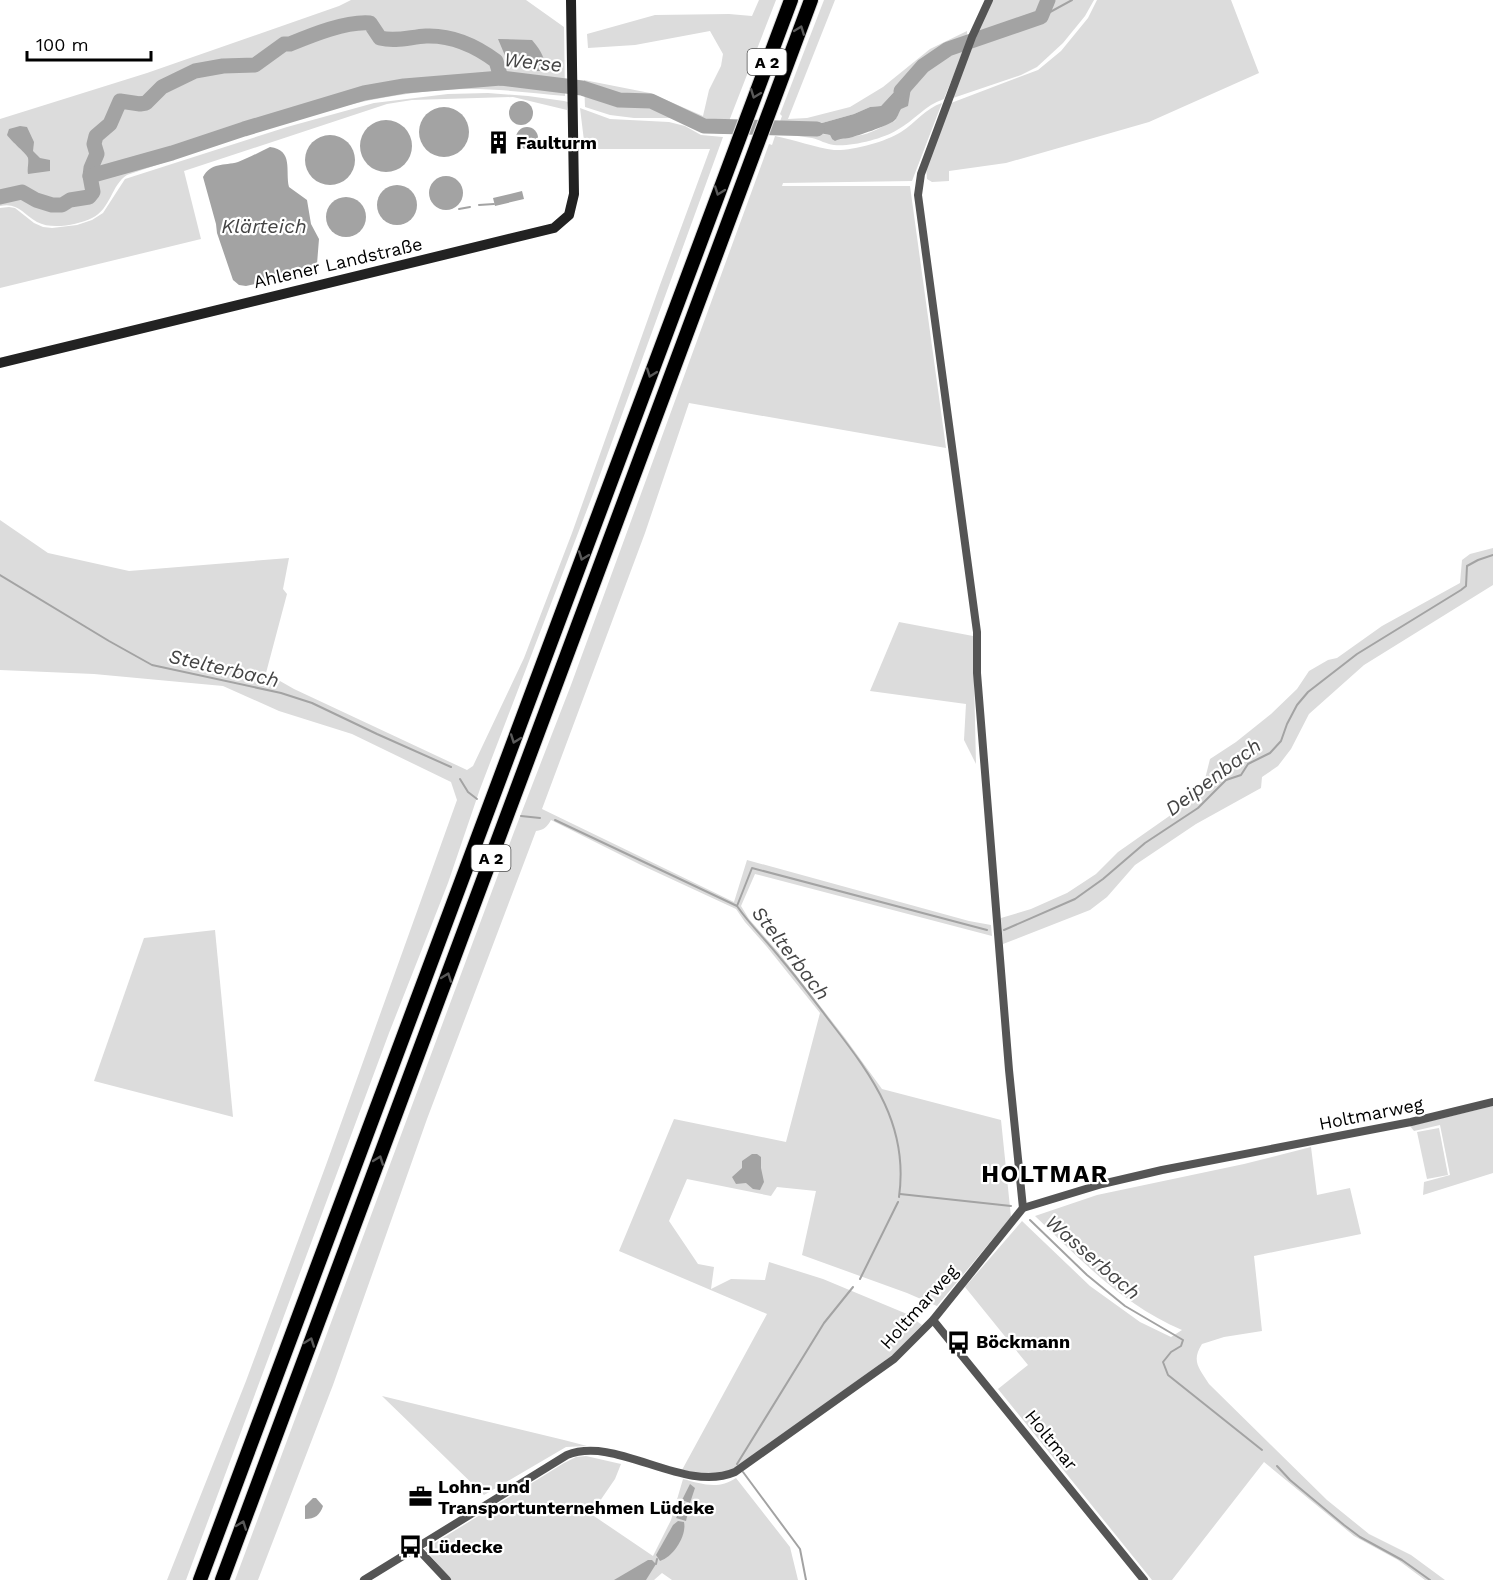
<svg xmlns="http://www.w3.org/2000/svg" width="1493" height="1580" font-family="'Work Sans',sans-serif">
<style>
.green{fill:#dcdcdc;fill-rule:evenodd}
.water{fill:#a3a3a3}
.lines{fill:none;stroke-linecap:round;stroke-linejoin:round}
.stream{stroke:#a3a3a3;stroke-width:2}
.river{stroke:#a3a3a3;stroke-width:15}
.highway-casing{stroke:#dbdbdb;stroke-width:16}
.street{stroke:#555;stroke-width:8}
.secondary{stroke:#222;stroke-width:10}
.highway{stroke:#000;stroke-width:14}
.oneway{stroke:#595959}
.labels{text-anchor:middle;stroke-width:4.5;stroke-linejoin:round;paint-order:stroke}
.shield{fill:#fff;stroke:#4c4c4c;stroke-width:1.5}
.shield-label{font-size:16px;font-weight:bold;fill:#000}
.poi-label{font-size:18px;font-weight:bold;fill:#000;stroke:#fff;text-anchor:start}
.street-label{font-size:18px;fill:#000;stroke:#fff}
.water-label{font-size:20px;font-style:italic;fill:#444;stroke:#fff}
.district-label{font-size:24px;font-weight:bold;letter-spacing:1.5px;fill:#000;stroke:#fff}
</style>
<rect width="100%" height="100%" fill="#fff"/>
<g class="green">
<path d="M351 0H526L564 27 565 96C524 92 484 87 443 90 334 98 230 141 127 175 111 185 111 209 92 218 77 225 52 230 37 222 23 214 18 202 0 206V119L147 73 339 6Z"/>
<polygon points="759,0 776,0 724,134 703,132 686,123 672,118 634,118 610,115 585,107 584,80 650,93 703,116 709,90 721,66 723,54 710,31 635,45 588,48 587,34 655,15 729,14 752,16"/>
<path d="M824 0H835L788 119 807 118 850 107 883 87 930 49 967 31C968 45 950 83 944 99 925 105 914 121 897 130 883 139 850 147 834 145 826 144 820 140 812 138 800 136 788 135 776 132L782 116 780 114ZM912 76 895 121C886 124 879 129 871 132 862 136 842 138 832 139L830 135 801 131 802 126 822 123 854 114 870 107 881 106 907 78Z"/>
<polygon points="992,0 1094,0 1085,16 1063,43 1037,67 1021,75 953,98 976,35"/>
<polygon points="1097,0 1231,0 1259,73 1149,122 1006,163 949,171 949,181 932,182 927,179 926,166 951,103 1038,70 1061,51 1088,18"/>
<polygon points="488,93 528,96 564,101 568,102 567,110 513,97 412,100 387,104 184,171 201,239 0,288 0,208 9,207 15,208 34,223 43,227 52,228 77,225 92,220 103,213 125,179 287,127 374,103 448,94"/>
<path d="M942 103 912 181 783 183 782 186H910L946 448 689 403 645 533 542 809 734 902 747 860 969 921 991 925 992 936 755 874 741 906 749 919 779 953 845 1038 882 1089 1001 1120 1011 1217 937 1306 907 1293 802 1255 816 1191 777 1187 771 1196 687 1179 669 1221 698 1264 714 1267 711 1289 731 1279 765 1280 769 1262 823 1279 907 1314 922 1325 894 1354 734 1469 709 1476 682 1470 767 1314 619 1251 674 1119 786 1142 820 1013 767 947 745 922 736 909 641 865 551 820C547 827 544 830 536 831L427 1119 333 1385 258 1580H235L514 832 571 685 769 144 772 145 775 136C792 139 817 148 834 150 852 151 885 142 901 132 915 123 926 108 942 103Z"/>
<polygon points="580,108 610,119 669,122 685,126 701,135 723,137 593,494 480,789 448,883 389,1033 186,1580 167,1580 246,1381 326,1165 457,800 451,782 352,734 279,711 223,686 94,674 0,670 0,520 48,553 129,571 289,558 283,589 287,594 266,673 294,689 467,770 473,766 524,658 572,533 660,285 710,149 585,149"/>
<polygon points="1493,548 1493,585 1364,665 1309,714 1291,749 1278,766 1262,777 1261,788 1196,824 1135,865 1107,897 1090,910 1003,944 1001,918 1031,909 1067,893 1096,874 1118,852 1195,798 1203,787 1210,759 1236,742 1271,714 1297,689 1309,671 1328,660 1337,658 1382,626 1460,583 1462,560 1470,554"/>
<polygon points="899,622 973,636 976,764 964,740 966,704 870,691"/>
<polygon points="215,930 233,1117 94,1081 144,938"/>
<polygon points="1493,1106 1493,1173 1423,1195 1424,1182 1450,1175 1440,1125 1414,1131 1410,1126"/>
<polygon points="1439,1128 1448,1175 1427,1179 1417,1132"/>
<path d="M1311 1147 1317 1195 1350 1188 1361 1234 1254 1256 1262 1331 1224 1337 1202 1344C1191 1361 1199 1368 1209 1384L1327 1500 1369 1534 1411 1555 1445 1580H1425L1398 1560 1354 1536 1264 1462 1172 1580H1152L998 1389 1028 1365 965 1287 1022 1221 1090 1286 1140 1322 1171 1337 1182 1330C1123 1305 1081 1260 1035 1216L1097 1195 1244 1164Z"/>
<polygon points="382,1396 564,1440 587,1446 566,1447 484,1495"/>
<path d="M586 1456 621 1464 615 1479 591 1514 653 1556 671 1520 683 1479C702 1484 718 1490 736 1478L790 1547 798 1580H672L662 1573 654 1580H451L425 1549 564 1463 576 1457Z"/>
</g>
<g class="water">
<path d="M498 39 532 40C540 49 547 60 544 71H532C521 52 525 62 506 58Z"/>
<path d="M913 76 908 106 901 109C899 112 897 119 894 121 887 126 857 136 849 138 843 139 841 138 835 141L832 139 830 135 797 129 802 126 822 123 854 114 870 107 881 106 907 78Z"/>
<circle cx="521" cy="113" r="12"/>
<circle cx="444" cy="132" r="25"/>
<circle cx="386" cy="146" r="26"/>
<path d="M20 126 27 127 34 142 33 151 40 158 50 160V171L28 174C27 169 29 162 28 158 28 155 11 141 7 135L9 129Z"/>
<circle cx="527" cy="138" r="11"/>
<circle cx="330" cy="160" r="25"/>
<path d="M270 147C294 150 285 171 289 187L307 200 311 224 319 239 317 264 310 271 246 286 239 285 233 280 217 233 216 224 203 177C211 162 224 166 238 162 249 158 259 152 270 147Z"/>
<circle cx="446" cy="193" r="17"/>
<circle cx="397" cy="205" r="20"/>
<polygon points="522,191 524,199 495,206 493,198"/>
<circle cx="346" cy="217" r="20"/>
<polygon points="752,1154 757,1154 761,1157 761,1168 764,1182 760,1190 753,1189 746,1183 736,1184 732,1177 742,1168 742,1161"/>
<polygon points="690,1484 695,1488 690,1503 682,1500"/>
<path d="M313 1498H316L323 1506C320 1515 315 1519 305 1519V1506Z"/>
<polygon points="684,1503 690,1504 686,1521 676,1518"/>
<path d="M678 1521 684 1522C687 1536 673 1557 660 1561L656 1555 673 1525Z"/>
<polygon points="648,1560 652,1560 656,1564 646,1580 614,1580"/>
</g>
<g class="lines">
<g class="stream">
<polyline points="1041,17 1072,0"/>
<polyline points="479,205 494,204"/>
<polyline points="459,209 470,207"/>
<polyline points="0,575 109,641 152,665 281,693 312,703 377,734 451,767"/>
<polyline points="460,779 468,792 477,799"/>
<polyline points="521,816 540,818"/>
<path d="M555 820 737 906C750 925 767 941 781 959 799 980 815 1002 832 1024 873 1077 909 1126 899 1197"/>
<polyline points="737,906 752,868 987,930"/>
<polyline points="1004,930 1075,899 1103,879 1145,843 1198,808 1226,780 1241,775 1248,764 1270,753 1281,741 1287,724 1297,705 1308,692 1357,654 1461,590 1466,586 1467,566 1478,560 1493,555"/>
<polyline points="900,1194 1011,1206"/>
<polyline points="1030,1220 1087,1275 1125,1306 1183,1340 1181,1346 1171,1352 1163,1362 1168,1375 1262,1450"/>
<polyline points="860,1279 898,1202"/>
<polyline points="737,1464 824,1323 853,1287"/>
<polyline points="1277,1466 1290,1480 1344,1525 1360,1537 1402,1560 1430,1580"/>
<polyline points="743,1472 800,1549 806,1580"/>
<polyline points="656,1564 657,1559"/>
</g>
<g class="river">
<polyline points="901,91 923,66 948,49 1041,17 1048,0"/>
<path d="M90 176 91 168 97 154 94 144 96 136 110 124 120 101 140 104 146 103 162 87 195 71 223 66 255 65 284 44H290C312 35 346 21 370 23L380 38C396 42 410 37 426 36 452 35 476 46 496 61L501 78"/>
<polyline points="0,197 22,192 36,200 52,205 62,205 70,200 89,197 93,192 90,176 172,153 244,129 364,93 404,86 501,78 582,88 619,100 651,101 704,126 817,129"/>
</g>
<defs>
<g id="highway">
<polyline points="200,1580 791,0"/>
<polyline points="222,1580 811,0"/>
</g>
</defs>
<use href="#highway" class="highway-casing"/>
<g class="street">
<polyline points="989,0 972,37 921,174 918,195 977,632 977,673 1009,1070 1023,1208"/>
<polyline points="933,1320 1144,1580"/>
<polyline points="417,1548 447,1580"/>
<path d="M364 1580 567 1455C617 1435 683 1494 735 1472L894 1359 933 1320 1023 1208 1102 1184 1162 1170 1411 1122 1493 1102"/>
</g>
<polyline class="secondary" points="0,363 554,228 569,215 574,194 571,0"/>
<use href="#highway" class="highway"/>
</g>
<defs><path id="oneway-chevron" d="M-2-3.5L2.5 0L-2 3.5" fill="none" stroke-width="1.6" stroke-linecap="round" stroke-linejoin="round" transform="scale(1.5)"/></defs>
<g class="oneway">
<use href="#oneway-chevron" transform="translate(800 30) rotate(-69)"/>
<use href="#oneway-chevron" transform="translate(755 94) rotate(111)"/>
<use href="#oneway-chevron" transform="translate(719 191) rotate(110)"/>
<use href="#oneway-chevron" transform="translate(651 373) rotate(110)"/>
<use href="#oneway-chevron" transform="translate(583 556) rotate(110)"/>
<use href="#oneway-chevron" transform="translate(515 739) rotate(110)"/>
<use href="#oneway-chevron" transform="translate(447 977) rotate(-70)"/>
<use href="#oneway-chevron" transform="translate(379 1160) rotate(-70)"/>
<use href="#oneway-chevron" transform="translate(310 1342) rotate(-70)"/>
<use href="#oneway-chevron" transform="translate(242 1525) rotate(-70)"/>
</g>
<defs>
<symbol id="building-bare" viewBox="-9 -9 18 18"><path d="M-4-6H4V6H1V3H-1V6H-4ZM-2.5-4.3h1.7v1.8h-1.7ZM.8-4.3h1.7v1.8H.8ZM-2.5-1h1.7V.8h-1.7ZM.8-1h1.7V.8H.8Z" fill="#000" stroke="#fff" stroke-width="2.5" paint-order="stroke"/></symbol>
<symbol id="bus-bare" viewBox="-9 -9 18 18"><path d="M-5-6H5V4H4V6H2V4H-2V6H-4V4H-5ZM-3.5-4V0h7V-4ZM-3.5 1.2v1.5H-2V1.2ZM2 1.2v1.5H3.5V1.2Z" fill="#000" stroke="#fff" stroke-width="2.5" paint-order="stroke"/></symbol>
<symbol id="office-bare" viewBox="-9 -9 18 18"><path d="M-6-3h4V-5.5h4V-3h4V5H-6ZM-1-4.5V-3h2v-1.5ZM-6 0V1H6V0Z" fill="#000" stroke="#fff" stroke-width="2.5" paint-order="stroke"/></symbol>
</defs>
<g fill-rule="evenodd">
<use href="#building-bare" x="482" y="126" width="33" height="33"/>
<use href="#bus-bare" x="942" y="1326" width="33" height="33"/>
<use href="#office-bare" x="404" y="1480" width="33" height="33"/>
<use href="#bus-bare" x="394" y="1530" width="33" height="33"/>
</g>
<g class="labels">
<g class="shield">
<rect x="747.5" y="49" width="39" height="26" rx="4.5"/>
<rect x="471.5" y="845" width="39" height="26" rx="4.5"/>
</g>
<g class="shield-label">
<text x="767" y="68">A 2</text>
<text x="491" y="864">A 2</text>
</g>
<g class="poi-label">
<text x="516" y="149">Faulturm</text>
<text x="976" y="1348">Böckmann</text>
<text x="438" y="1493">Lohn- und<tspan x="438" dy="21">Transportunternehmen Lüdeke</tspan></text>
<text x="428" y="1553">Lüdecke</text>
</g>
<g class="street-label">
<text transform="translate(338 263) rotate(-13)" y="6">Ahlener Landstraße</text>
<text transform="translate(1371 1114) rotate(-11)" y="6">Holtmarweg</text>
<text transform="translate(919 1307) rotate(-48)" y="6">Holtmarweg</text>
<text transform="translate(1051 1440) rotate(51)" y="6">Holtmar</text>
</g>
<g class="water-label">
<text transform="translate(533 62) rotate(6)" y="7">Werse</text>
<text x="264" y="233">Klärteich</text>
<text transform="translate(224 668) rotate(13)" y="7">Stelterbach</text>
<text transform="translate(1213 777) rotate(-37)" y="7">Deipenbach</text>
<text transform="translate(791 953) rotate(52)" y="7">Stelterbach</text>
<text transform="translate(1093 1257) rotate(41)" y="7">Wasserbach</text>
</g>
<g class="district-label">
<text x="1045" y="1182">HOLTMAR</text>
</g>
</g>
<path d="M27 51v9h124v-9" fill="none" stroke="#000000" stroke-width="3"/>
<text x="36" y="51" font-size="18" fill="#000000" stroke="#ffffff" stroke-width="4.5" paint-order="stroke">100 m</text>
</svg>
